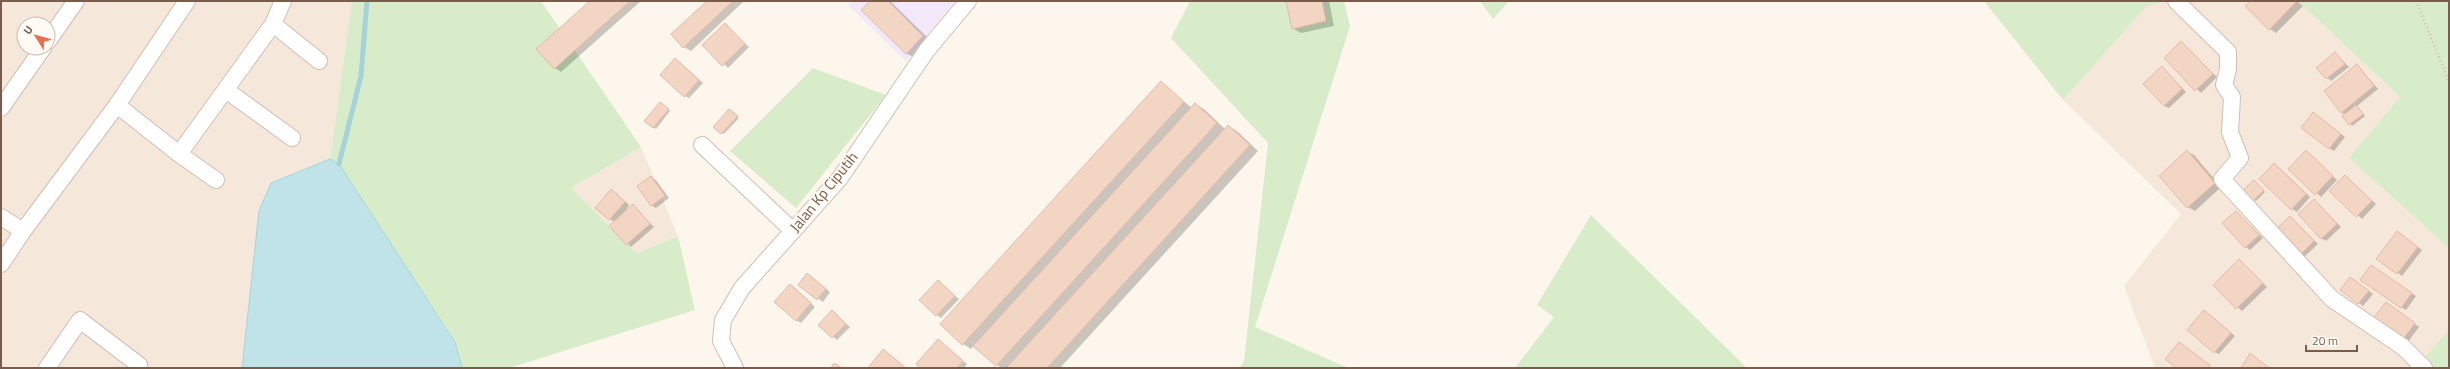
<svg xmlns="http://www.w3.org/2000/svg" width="2450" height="369" font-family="'Titillium Web',sans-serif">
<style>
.residential{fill:#f5e8da;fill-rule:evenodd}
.education{fill:#f3e8fa}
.green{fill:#d8ecc9}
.water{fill:#bfe3e8;stroke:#a5d3da}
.shadow{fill:#0003}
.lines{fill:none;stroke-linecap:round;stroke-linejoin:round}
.stream{stroke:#a5d3da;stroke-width:5}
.building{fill:#f3d5c3;stroke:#e6bba3}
.street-casing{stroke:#d1beb0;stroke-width:18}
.path{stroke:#d9b8a5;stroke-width:2.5;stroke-dasharray:1 3;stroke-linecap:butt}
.street{stroke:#fff;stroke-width:16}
.labels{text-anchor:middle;stroke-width:4;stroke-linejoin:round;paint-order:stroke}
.street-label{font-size:15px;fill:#7a5c4d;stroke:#fffaf3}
</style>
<rect width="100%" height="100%" fill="#fdf6ec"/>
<g class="residential">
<path d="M1 1H352L330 159 271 183 259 211 242 368H1ZM24 24H48V48H24Z"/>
<polygon points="2165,1 2298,1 2400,97 2349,158 2449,248 2449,330 2415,368 2155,368 2124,286 2181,214 2063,100 2146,7"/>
<polygon points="641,147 678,236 637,253 571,188"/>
</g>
<polygon class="education" points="852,1 955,1 906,61 848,5"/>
<g class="green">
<polygon points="352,1 541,1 641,147 571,188 637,253 678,236 695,310 509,368 462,368 455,341 339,164 330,159"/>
<polygon points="1190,1 1344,1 1350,26 1255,327 1348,368 1239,368 1244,361 1268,143 1171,38"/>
<polygon points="1480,1 1509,1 1493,19"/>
<polygon points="1984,1 2165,1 2146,7 2063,100"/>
<polygon points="2298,1 2449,1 2449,248 2349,158 2400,97"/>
<polygon points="813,68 886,95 796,208 730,151"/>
<polygon points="1591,215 1747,368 1515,368 1554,317 1537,305"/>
<polygon points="2449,330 2449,368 2415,368"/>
</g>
<polygon class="water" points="330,159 339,164 455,342 462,368 242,368 259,211 271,183"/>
<g class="shadow">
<polygon points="591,1 641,1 561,72 555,68"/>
<polygon points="708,1 744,1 691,51 684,47"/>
<polygon points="872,1 890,1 930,40 913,57 906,53"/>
<polygon points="1287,1 1329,1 1334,26 1301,33 1292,28"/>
<polygon points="2252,1 2297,1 2303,6 2276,33 2270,29"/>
<polygon points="725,25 749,47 728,68 704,45"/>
<polygon points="2181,43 2217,77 2201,93 2165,58"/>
<polygon points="2335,53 2349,67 2331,81 2317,68"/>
<polygon points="676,59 703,83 689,98 685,96"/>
<polygon points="2357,65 2378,89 2357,106 2365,116 2352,126 2342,112"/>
<polygon points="2162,67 2186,92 2169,108 2164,106"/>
<polygon points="1161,83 1192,108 1195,104 1204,109 1225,129 1228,126 1237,131 1258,151 1060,368 1001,368 974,345 971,349 963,344"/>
<polygon points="662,104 670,111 656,129 646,121"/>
<polygon points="732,111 739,118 724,134 715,127"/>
<polygon points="2318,116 2345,137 2334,151 2329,148"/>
<polygon points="2187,152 2194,155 2221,187 2195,211 2188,207"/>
<polygon points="2306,152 2337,180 2321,197 2290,169"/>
<polygon points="2275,164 2310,197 2297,212 2292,209"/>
<polygon points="2345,176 2376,204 2362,219 2331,191"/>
<polygon points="651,177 656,180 669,198 656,208 651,205"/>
<polygon points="2254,181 2265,192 2256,201 2254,200"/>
<polygon points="616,193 629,205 625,212 633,206 654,227 631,247 610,226 614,222 596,208"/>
<polygon points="2314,200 2341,227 2326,241 2321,238"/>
<polygon points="2236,212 2263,238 2250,250 2246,247"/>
<polygon points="2290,217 2318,244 2303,258 2299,256"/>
<polygon points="2397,232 2422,250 2402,276 2377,258"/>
<polygon points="2239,260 2267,287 2242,311 2214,285"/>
<polygon points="2376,269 2416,296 2406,310 2401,307"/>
<polygon points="812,277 830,292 823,302 799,285"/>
<polygon points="2351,278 2373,294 2363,306 2341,290"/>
<polygon points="938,282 959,299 941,318 937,315"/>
<polygon points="795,288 815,307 801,323 796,320"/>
<polygon points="2391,306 2419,327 2407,343 2402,341"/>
<polygon points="832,312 850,327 837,340 819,325"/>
<polygon points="2209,314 2235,336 2219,354 2215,352"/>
<polygon points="938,340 967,364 964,368 922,368"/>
</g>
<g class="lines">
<polyline class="stream" points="339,164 361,76 367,1"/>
</g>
<g class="building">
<polygon points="590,1 630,1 554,69 536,49"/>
<polygon points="707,1 733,1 683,48 671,34"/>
<polygon points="870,1 888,1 923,36 906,54 861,10"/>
<polygon points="1286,1 1322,1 1326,21 1292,29"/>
<polygon points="2250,1 2295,1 2296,2 2269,30 2245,6"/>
<polygon points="725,23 745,44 722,66 702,45"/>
<polygon points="2181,41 2213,74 2195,91 2164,58"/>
<polygon points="2335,52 2345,64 2326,79 2316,68"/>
<polygon points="675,58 699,80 684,97 660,75"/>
<polygon points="2357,64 2374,86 2341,113 2324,91"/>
<polygon points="2162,66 2182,89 2164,106 2143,84"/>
<polygon points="1161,81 1184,102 962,345 940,324"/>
<polygon points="660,102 669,109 653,128 644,121"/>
<polygon points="1195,103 1217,123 996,366 973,346"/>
<polygon points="2356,105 2363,114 2349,125 2342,116"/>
<polygon points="729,109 738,116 721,134 713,127"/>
<polygon points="2313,112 2341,134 2329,149 2301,128"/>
<polygon points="1228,125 1250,145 1047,368 1006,368"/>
<polygon points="2187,150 2215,183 2187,208 2159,176"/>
<polygon points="2306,150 2333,176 2315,195 2288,169"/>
<polygon points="2274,163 2306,194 2291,210 2259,179"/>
<polygon points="2345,175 2372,201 2356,217 2329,191"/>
<polygon points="651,176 665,196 651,206 637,186"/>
<polygon points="2254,180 2264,190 2253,201 2243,190"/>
<polygon points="611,189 625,202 609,220 595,208"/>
<polygon points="2314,199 2337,224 2321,239 2298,214"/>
<polygon points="633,204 650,224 626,245 609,226"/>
<polygon points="2236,211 2259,235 2245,248 2222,223"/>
<polygon points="2290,216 2314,241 2298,257 2273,232"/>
<polygon points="2397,231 2418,247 2397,274 2376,259"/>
<polygon points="2239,259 2263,283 2236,309 2213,285"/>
<polygon points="2371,265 2412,293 2401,308 2360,280"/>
<polygon points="807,273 826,289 817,300 798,285"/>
<polygon points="2350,277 2369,291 2358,304 2340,290"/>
<polygon points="938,280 955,296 936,316 919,300"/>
<polygon points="790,284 811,303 796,321 774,302"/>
<polygon points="2386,302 2415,323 2402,341 2372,320"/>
<polygon points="832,310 846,324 832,338 818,325"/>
<polygon points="2204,310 2231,333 2214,353 2187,330"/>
<polygon points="938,339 963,361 957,368 920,368 916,364"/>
<polygon points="2179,342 2210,365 2208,368 2176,368 2165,359"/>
<polygon points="883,349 906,368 868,368"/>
<polygon points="2250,353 2269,368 2241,368"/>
<polygon points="834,363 842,368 831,368"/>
</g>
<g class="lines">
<defs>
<g id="street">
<polyline points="2176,1 2228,52 2228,69 2224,85 2232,97 2230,132 2240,158 2222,179 2332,299 2403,347 2424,368"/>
<polyline points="273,24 319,61"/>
<polyline points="48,41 76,1"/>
<polyline points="226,90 292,138"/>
<polyline points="117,105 179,154 273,24 283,1"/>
<polyline points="1,108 43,48"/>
<polyline points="702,145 793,231"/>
<polyline points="179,154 216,180"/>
<polyline points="1,217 23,231"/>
<polyline points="1,264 23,231 117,105 187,1"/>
<polyline points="47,368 80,320 139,365 138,368"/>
<polyline points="735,368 721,341 723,320 742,288 840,178 927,50 968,1"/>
</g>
</defs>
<use href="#street" class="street-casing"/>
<polyline class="path" points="2416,1 2449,82"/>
<use href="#street" class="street"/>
</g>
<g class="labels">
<g class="street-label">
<text transform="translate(824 192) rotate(-51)" y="5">Jalan Kp Ciputih</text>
</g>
</g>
<rect width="2450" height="369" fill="none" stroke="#7a5c4d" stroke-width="4"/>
<g transform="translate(36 36) rotate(307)"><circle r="19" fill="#fffaf3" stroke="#cabbb1"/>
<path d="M0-3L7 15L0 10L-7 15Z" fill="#e76f51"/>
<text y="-6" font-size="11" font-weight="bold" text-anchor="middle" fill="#7a5c4d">U</text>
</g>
<path d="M2306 345v6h51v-6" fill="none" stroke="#7a5c4d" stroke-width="2"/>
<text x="2312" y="345" font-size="12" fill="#7a5c4d" stroke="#fffaf3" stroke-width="3" paint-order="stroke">20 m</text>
</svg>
